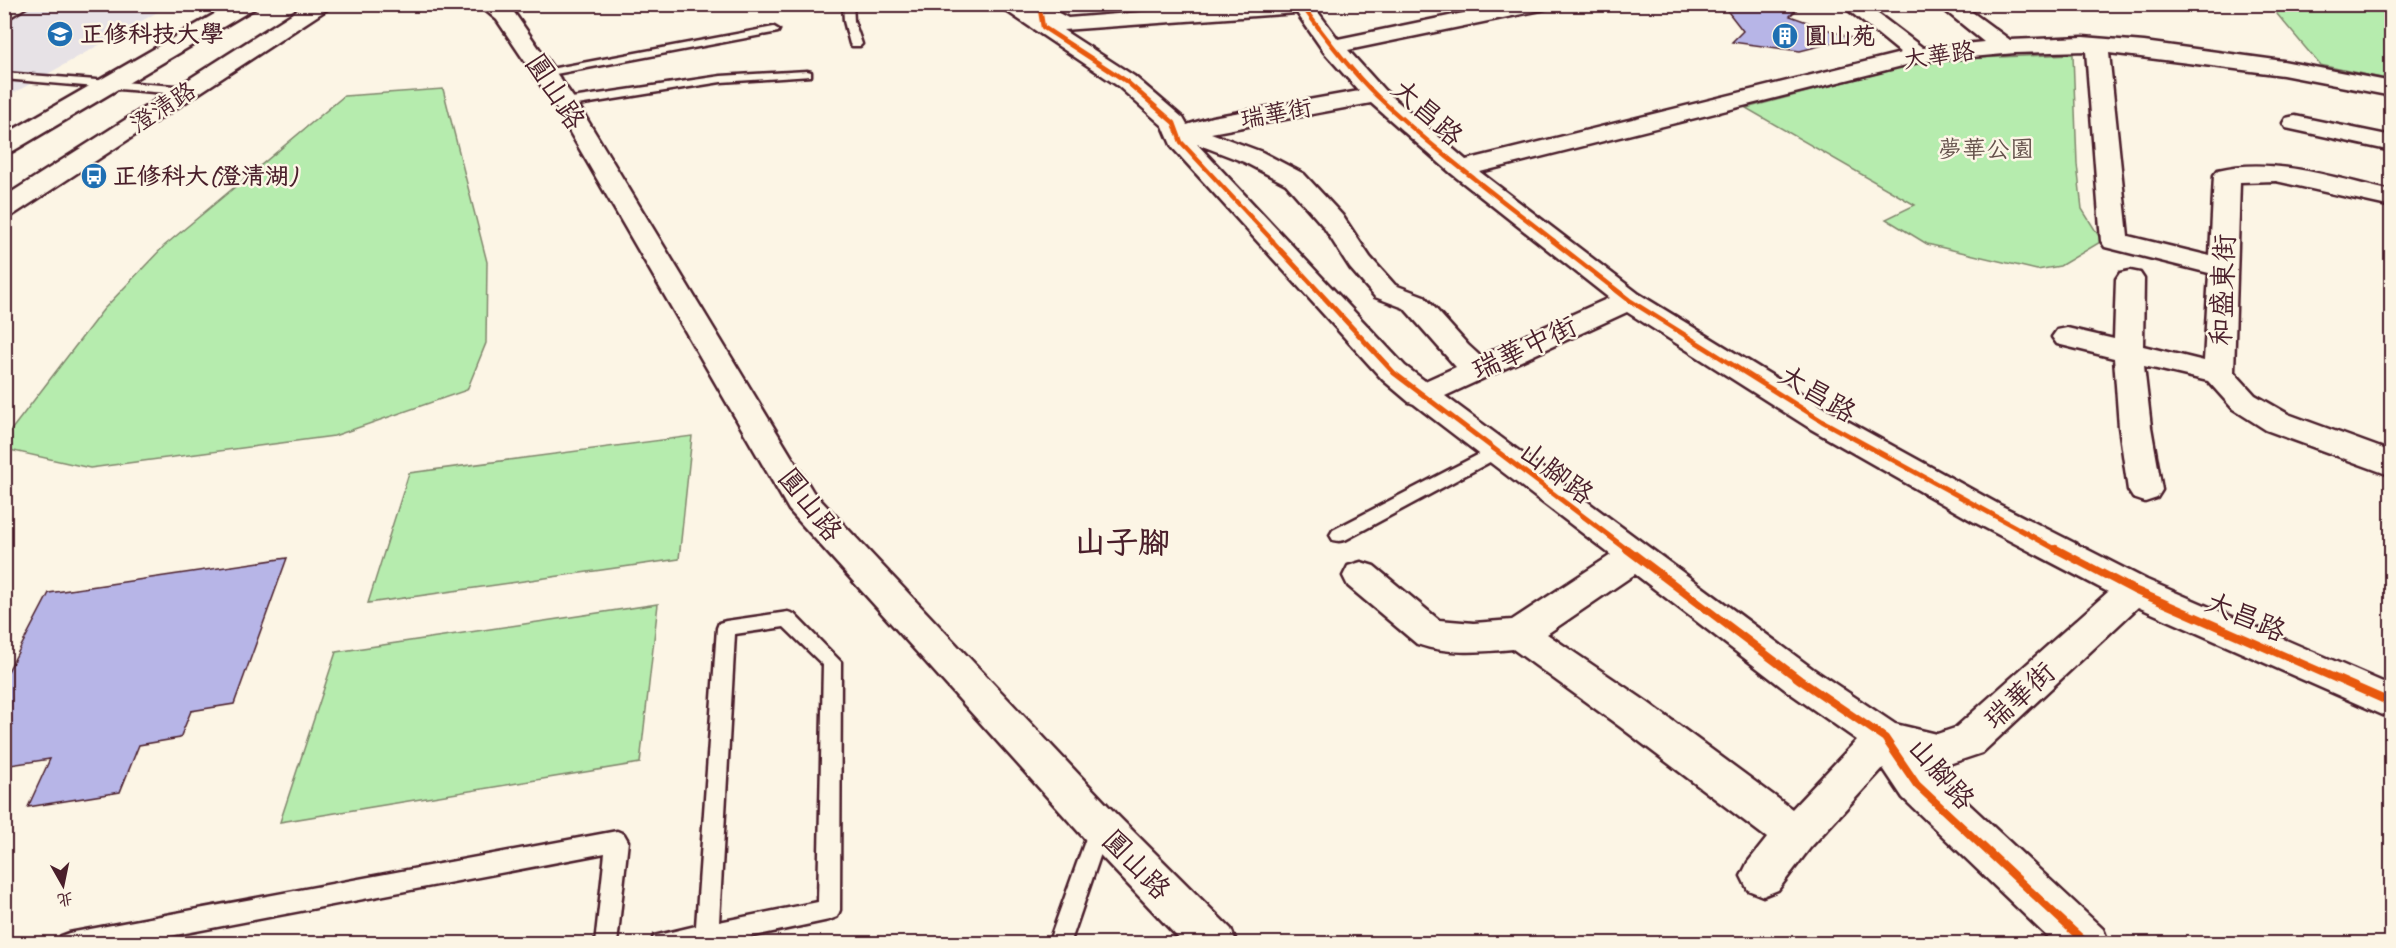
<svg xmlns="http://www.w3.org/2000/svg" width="2396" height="948" font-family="Caveat,'LXGW WenKai TC',sans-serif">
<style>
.built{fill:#e7e2e6}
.green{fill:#b6ecae;stroke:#80866c;stroke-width:1.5}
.building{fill:#b7b5e7;stroke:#4a1f2b;stroke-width:1.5}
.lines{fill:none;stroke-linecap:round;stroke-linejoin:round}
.service-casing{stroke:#4a1f2b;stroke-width:5}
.minor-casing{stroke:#4a1f2b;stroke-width:5}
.secondary-casing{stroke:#4a1f2b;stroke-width:5}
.service{fill:#fcf5e5;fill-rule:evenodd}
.minor{fill:#fcf5e5;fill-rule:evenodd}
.secondary{fill:#fcf5e5;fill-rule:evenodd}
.cycleway-far2-casing{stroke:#fcf5e5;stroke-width:8}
.cycleway-far1-casing{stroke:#fcf5e5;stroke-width:9}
.cycleway-casing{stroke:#fcf5e5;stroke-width:11}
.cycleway-far2{stroke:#e8590c;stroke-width:4.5}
.cycleway-far1{stroke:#e8590c;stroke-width:5}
.cycleway{stroke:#e8590c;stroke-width:8}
.labels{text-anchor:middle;stroke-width:5;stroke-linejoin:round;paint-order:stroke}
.far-poi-label{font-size:24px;font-weight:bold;fill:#4a1f2b;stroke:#fcf5e5;text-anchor:start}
.far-street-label{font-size:24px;fill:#4a1f2b;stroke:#fcf5e5}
.far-park-label{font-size:24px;fill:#65524c;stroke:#fcf5e5}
.street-label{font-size:28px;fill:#4a1f2b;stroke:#fcf5e5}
.quarter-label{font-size:32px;font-weight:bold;fill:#4a1f2b;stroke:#fcf5e5}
</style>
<rect width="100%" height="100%" fill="#fcf5e5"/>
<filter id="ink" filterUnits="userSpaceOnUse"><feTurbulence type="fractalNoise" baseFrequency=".0167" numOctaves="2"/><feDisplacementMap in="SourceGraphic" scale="12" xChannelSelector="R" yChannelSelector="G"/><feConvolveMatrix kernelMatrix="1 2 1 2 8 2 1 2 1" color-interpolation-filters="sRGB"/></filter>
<g filter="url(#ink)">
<g class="built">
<polygon points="5,5 170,5 5,98"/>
<polygon points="505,5 695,5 514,13"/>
</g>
<g class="green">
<polygon points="2272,5 2391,5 2391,80 2320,65 2277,14"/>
<polygon points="2073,54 2077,164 2082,209 2102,241 2060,266 2037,270 1927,244 1886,219 1915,205 1746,108 1929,60"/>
<polygon points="443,89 487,262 486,343 467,390 334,436 90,468 5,449 5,438 103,310 164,246 344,96"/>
<polygon points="692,436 679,559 368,603 409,473"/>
<polygon points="658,604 640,763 280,822 336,652"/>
</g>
<g class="building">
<polygon points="1722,4 1802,4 1790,16 1851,38 1800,51 1732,42 1743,31"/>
<polygon points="287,558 234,704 191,711 180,738 139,745 120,792 28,807 50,759 4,766 4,679 49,593"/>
</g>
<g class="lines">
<defs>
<g id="service">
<polygon points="18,4 31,4 4,21 4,13"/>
<polygon points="843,4 853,4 854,21 862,44 860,46 852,46 850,44 844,21"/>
<polygon points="774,27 779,30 778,32 545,76 539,73 545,70"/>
<polygon points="807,71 811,72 811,76 721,82 565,107 559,103 565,99 721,76"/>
<polygon points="4,73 188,87 194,91 188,95 4,79"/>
<polygon points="1495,446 1501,448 1503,452 1501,456 1345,540 1339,541 1333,540 1330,535 1333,530"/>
<path d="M788 612 794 614 841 662 840 910 837 917 829 920 717 944H651L654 936 696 926 717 628 719 623 726 621ZM784 627 823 665 818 902 719 922 735 634Z"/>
<polygon points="1100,818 1107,820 1110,827 1070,944 1048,944 1090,827 1093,820"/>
<polygon points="617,831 624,834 628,841 617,944 595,944 605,853 128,944 58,944 61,936 69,933"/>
</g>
<g id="minor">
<polygon points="478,4 503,4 513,11 577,103 813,492 1115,813 1231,929 1237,944 1184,944 1085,839 789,510 553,103 497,20"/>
<path d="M996 4H1022L1029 9 1028 4H1050L1051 9 1068 18 1241 4H1312L1338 39 1507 4H1551L1548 8 1541 10 1348 50 1384 90 1466 160 1901 53 1841 4H1865L1923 48 1984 42 1937 4H1961L2010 40 2083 37 2144 42 2283 61 2392 82V96L2283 75 2109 53 2128 236 2210 256 2214 175 2218 170C2275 156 2336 179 2392 191V207L2276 181 2240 182 2234 372 2255 395 2288 414 2392 452V476L2266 430 2233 409 2208 381 2144 366 2151 427 2162 490 2157 498 2145 502 2133 498 2128 490 2119 427 2114 358 2057 344 2052 337 2057 330 2067 328 2114 339 2116 279 2120 273 2130 271 2140 273 2144 279 2143 346 2204 361 2209 273 2105 247 2101 241 2086 51 2015 53 1918 62 1480 172 1639 294 1833 413 2000 505 2147 580 2392 686V719L2138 607 1982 753 1937 768 1927 765 2103 929 2109 944H2055L1903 798 1883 768 1810 848 1778 890 1763 896 1748 890 1741 876 1748 862 1767 838 1619 726 1513 649C1481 652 1448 655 1417 644L1348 586 1343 576 1348 566 1361 562 1374 566 1439 620 1474 623 1512 620 1611 555 1414 404 1409 402 1383 380 1172 147 1163 126 1118 86ZM1297 13 1324 52 1359 91 1212 117 1187 125 1183 118 1134 76 1063 30ZM1371 103 1452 174 1609 298 1480 356 1468 345 1424 296 1395 285 1370 257 1342 215 1304 174 1262 152 1211 133ZM1197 144 1244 162 1286 184 1323 226 1350 268 1375 297 1404 308 1456 367 1425 381 1405 366ZM1627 312 1811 429 1976 523 2108 592 1955 728 1937 734 1895 724 1813 669 1445 396ZM1635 574 1787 691 1857 740 1792 809 1647 702 1547 634Z"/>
<polygon points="2295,116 2392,136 2392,151 2286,128 2283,123 2286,118"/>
</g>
<g id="secondary">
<polygon points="232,4 258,4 255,8 13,151 4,153 4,135"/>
<polygon points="307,4 332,4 329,8 13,215 4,217 4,197"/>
</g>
</defs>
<use href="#service" class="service-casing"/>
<use href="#minor" class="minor-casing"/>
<use href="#secondary" class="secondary-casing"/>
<use href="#service" class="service"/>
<use href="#minor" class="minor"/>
<use href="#secondary" class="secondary"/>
<defs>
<g id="cycleway-far2">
<polyline points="1039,4 1043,27 1126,81 1174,123 1181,142 1273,241"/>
<path d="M1301 4C1324 36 1348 68 1377 96 1432 148 1494 194 1554 241"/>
</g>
<g id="cycleway-far1">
<polyline points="1271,240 1394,373 1629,551"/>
<polyline points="1552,240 1629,300 1822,421 2059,551"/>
</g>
<g id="cycleway">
<polyline points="1627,549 1800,680 1885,738 1917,785 2087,944"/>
<polyline points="2056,549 2134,590 2392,703"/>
</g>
</defs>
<use href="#cycleway-far2" class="cycleway-far2-casing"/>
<use href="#cycleway-far1" class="cycleway-far1-casing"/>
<use href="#cycleway" class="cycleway-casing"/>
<use href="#cycleway-far2" class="cycleway-far2"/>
<use href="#cycleway-far1" class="cycleway-far1"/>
<use href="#cycleway" class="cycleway"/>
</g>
</g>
<defs>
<symbol id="university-disc" viewBox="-11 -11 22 22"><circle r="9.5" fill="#1f6fb2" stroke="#fcf5e5"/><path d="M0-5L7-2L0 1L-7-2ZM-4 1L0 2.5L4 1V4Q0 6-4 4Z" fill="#fff"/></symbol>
<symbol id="building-disc" viewBox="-11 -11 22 22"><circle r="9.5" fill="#1f6fb2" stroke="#fcf5e5"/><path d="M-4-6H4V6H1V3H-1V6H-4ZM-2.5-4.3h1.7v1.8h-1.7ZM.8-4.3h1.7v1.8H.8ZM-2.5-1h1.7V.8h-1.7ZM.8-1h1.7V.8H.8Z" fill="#fff"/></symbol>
<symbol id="bus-disc" viewBox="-11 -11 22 22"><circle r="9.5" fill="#1f6fb2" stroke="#fcf5e5"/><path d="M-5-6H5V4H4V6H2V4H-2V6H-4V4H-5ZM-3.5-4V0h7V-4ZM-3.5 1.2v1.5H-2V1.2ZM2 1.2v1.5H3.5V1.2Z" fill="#fff"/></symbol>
</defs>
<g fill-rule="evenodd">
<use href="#university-disc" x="45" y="19" width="30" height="30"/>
<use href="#building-disc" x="1770" y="21" width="30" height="30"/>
<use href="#bus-disc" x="79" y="161" width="30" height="30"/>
</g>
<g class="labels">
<g class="far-poi-label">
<text x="80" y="42">正修科技大學</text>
<text x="1804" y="44">圓山苑</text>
<text x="113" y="184">正修科大(澄清湖)</text>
</g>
<g class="far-street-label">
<text transform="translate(1939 55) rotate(-8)" y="8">大華路</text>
<text transform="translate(163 107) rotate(-33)" y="8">澄清路</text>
<text transform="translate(1276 113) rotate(-10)" y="8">瑞華街</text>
</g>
<g class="far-park-label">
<text x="1986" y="157">夢華公園</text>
</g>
<g class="street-label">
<text transform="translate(556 91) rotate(57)" y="10">圓山路</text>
<text transform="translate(1428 112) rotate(42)" y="10">大昌路</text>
<text transform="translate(2222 290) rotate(-88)" y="10">和盛東街</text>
<text transform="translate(1524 347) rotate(-25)" y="10">瑞華中街</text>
<text transform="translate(1818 393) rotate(31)" y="10">大昌路</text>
<text transform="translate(1557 472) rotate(37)" y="10">山腳路</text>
<text transform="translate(811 504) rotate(52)" y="10">圓山路</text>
<text transform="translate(2246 616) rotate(23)" y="10">大昌路</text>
<text transform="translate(2019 695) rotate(-42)" y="10">瑞華街</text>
<text transform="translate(1942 773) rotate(49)" y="10">山腳路</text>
<text transform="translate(1137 864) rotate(46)" y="10">圓山路</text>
</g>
<g class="quarter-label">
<text x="1122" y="553">山子腳</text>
</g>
</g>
<rect width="2396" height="948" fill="none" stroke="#fcf5e5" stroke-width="24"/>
<rect x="12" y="12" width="2372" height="924" fill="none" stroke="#4a1f2b" stroke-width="2" filter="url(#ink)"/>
<g transform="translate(63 885) rotate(171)" stroke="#fcf5e5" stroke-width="4.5" paint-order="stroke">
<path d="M0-4.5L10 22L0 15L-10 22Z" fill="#4a1f2b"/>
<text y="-9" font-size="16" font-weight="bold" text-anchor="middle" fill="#4a1f2b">北</text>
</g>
</svg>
